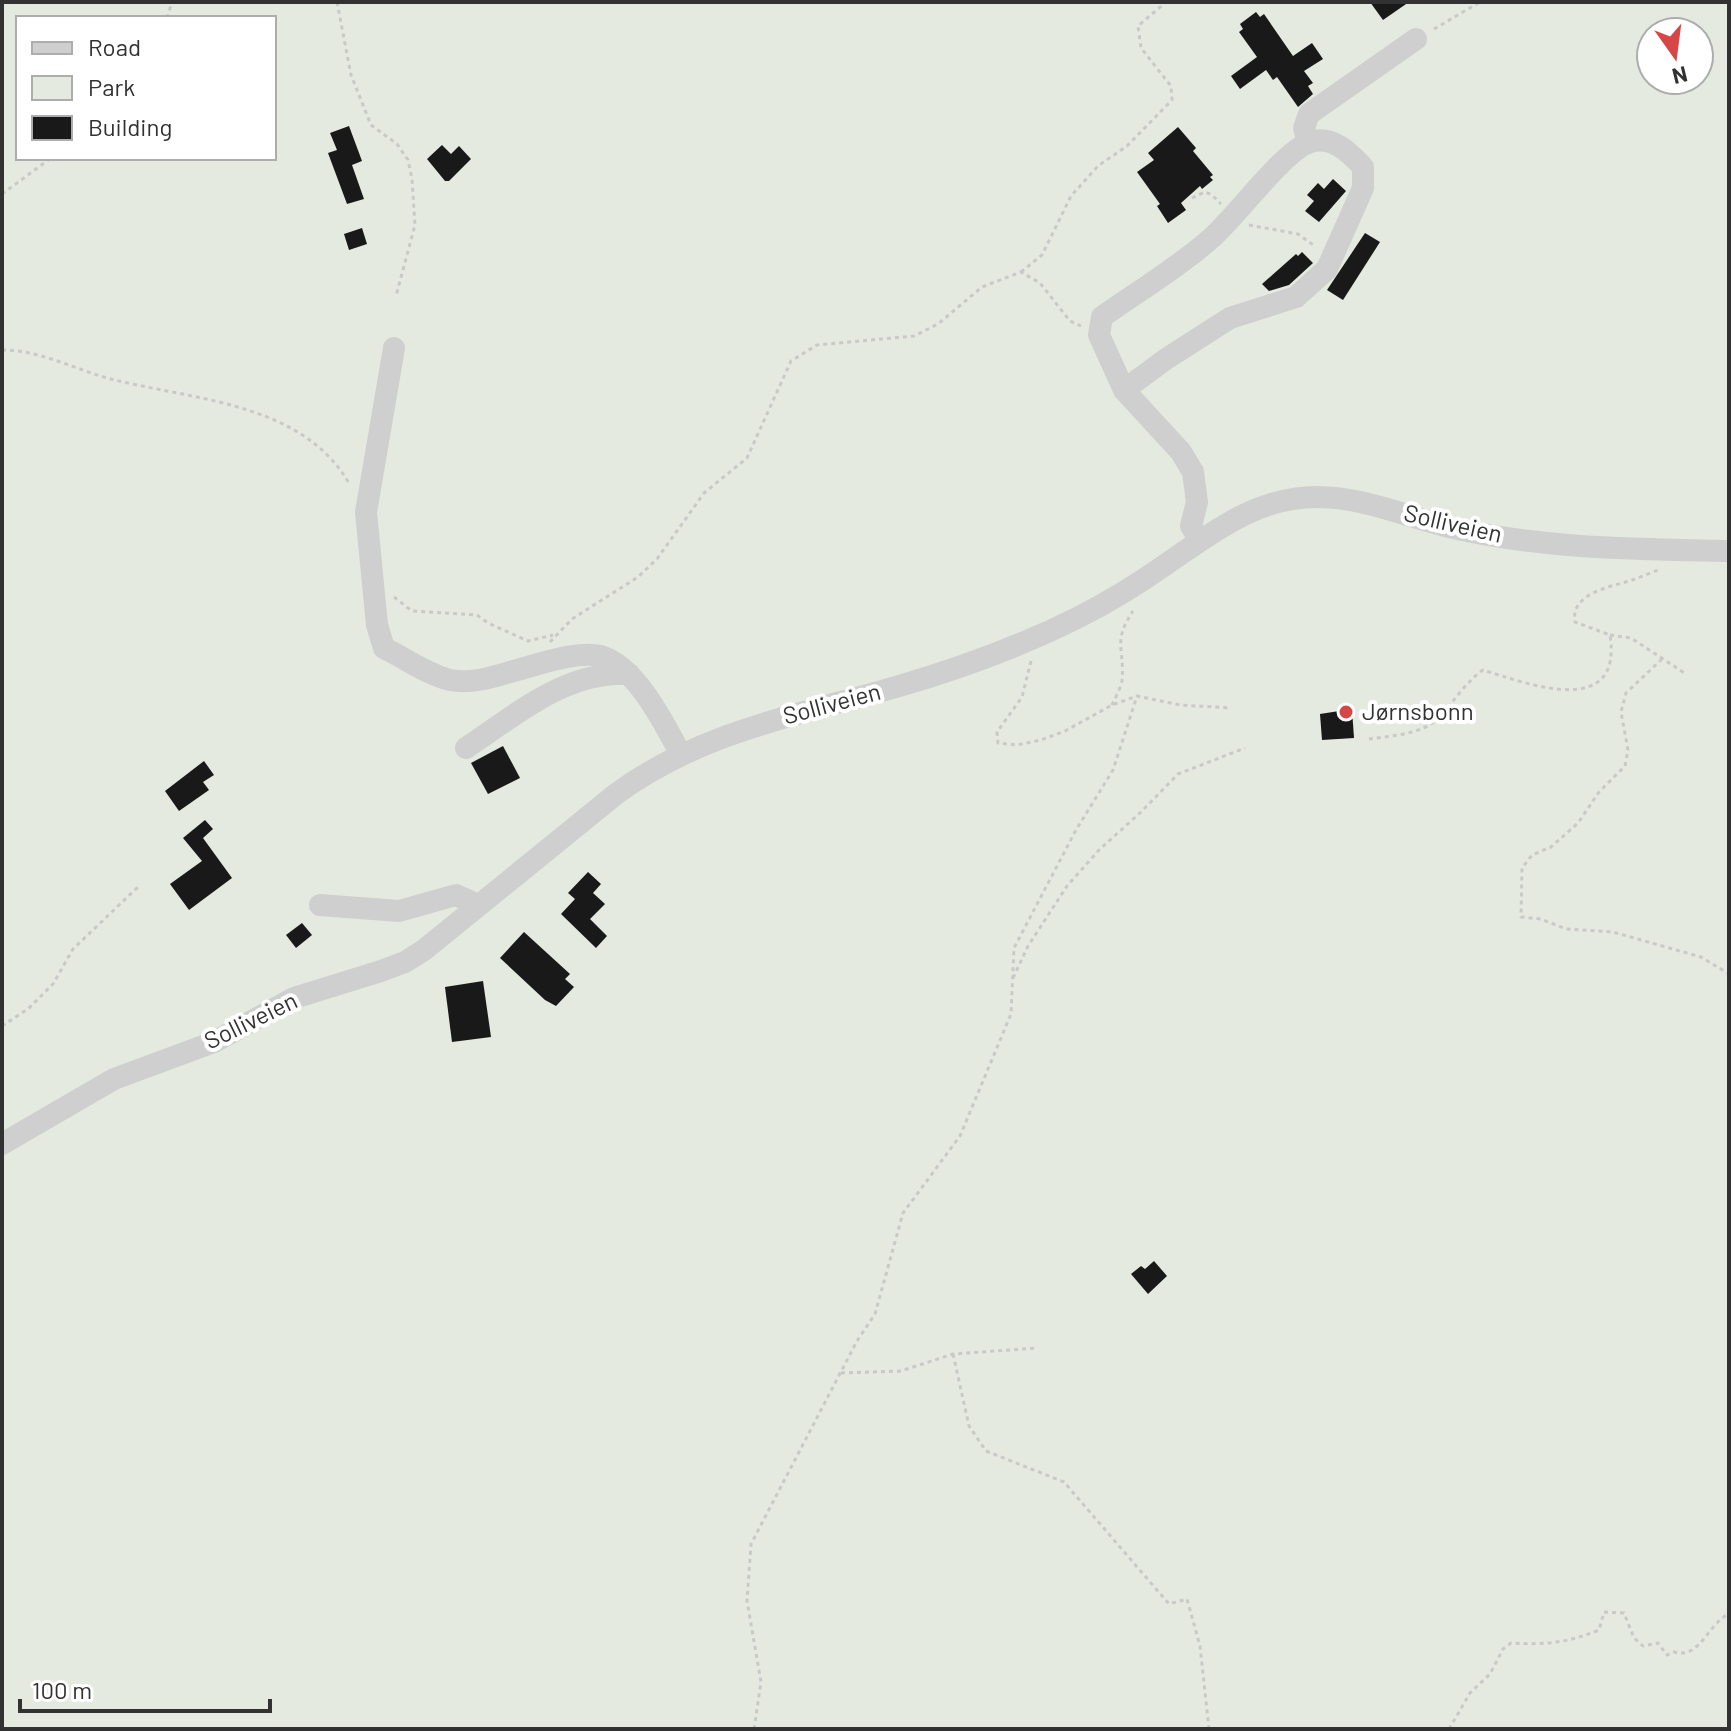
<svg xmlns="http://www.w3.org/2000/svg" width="1731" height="1731" font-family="Barlow,sans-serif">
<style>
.green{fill:#e4eadf;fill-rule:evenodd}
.building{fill:#191919}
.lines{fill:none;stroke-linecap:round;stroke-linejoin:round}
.path{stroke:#c9c9c9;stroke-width:3;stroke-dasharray:4 4;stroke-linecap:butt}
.minor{stroke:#cfcfcf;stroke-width:22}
.poi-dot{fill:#d74646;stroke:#fff;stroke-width:3}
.labels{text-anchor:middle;stroke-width:8;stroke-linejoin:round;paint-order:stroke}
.street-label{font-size:24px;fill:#323232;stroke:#fff}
.poi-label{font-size:24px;fill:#323232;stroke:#fff;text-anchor:start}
</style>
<rect width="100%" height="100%" fill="#fff"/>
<path class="green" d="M2 2H1729V1729H2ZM18 18H274V158H18ZM1651 32H1699V80H1651Z"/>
<g class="building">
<polygon points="1370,2 1409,2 1383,20"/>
<polygon points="1256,12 1260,17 1264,14 1293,56 1312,43 1323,59 1304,71 1313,83 1308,86 1313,94 1298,107 1277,77 1273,80 1266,70 1240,89 1231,76 1257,57 1239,32 1243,29 1240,24"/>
<polygon points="349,126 362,161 352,165 364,199 347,204 328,153 337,150 330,133"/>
<polygon points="1178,127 1196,148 1193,151 1213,175 1210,177 1213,180 1202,189 1200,186 1181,203 1186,210 1168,223 1157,206 1160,204 1137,172 1154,160 1148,153"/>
<polygon points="442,145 451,154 459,146 471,159 449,181 445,181 427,159"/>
<polygon points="1333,179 1346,191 1319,222 1305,211 1314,201 1307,195 1318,183 1324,189"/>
<polygon points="362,228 367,244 349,250 344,234"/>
<polygon points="1365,233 1380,242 1343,300 1327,290"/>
<polygon points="1302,252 1313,263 1289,285 1269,291 1262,284 1296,254 1298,256"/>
<polygon points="1352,709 1354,738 1322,740 1320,714"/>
<polygon points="503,746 520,778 488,794 471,763"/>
<polygon points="204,761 214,775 203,782 209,790 179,811 165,791"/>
<polygon points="205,820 213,829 203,838 232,878 189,910 170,884 202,861 183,838"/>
<polygon points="588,872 601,884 593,893 605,904 590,919 607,936 596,948 561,914 575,899 568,893"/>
<polygon points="302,923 312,935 296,948 286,935"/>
<polygon points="524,932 570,974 565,979 574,987 556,1006 545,1000 500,958"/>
<polygon points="483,981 491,1037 452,1042 445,987"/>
<polygon points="1154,1261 1167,1276 1148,1294 1131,1274 1141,1266 1145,1269"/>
</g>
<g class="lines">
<g class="path">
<polyline points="337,2 351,75 371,125 397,144 408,160 412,179 415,225 396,296"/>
<polyline points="167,18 172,2"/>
<polyline points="1434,29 1480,2"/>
<polyline points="2,194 51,158"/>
<polyline points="1192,198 1205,192 1212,195 1221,204"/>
<polyline points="1249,225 1298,234 1316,247"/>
<polyline points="1021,272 1042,255 1071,196 1098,166 1127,146 1172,100 1171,86 1141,48 1138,26 1166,2"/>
<path d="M2 350C39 350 72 368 107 378 190 400 303 401 350 485"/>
<polyline points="394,597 412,611 477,615 488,623 528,641 553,635"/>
<polyline points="1610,635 1631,638 1686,674"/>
<polyline points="550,642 572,619 638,577 657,559 704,493 747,458 791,361 817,345 914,336 938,324 982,287 1021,272 1040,283 1070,321 1081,326"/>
<polyline points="1662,659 1626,693 1621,712 1628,750 1625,766 1599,792 1578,823 1551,847 1532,855 1522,868 1521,917 1541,919 1566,929 1613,932 1701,957 1729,974"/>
<polyline points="1031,661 1022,697 997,732 998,743 1017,745 1041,740 1065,731 1112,705 1137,696 1180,705 1231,708"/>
<path d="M1112 705C1115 698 1121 688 1122 681 1125 649 1112 642 1133 611"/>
<path d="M1369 739C1389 736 1413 735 1431 724 1447 714 1461 685 1483 670 1528 684 1623 720 1610 635L1575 622C1570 594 1609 587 1629 581 1639 578 1649 573 1659 570"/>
<polyline points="1013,978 1028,946 1067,886 1100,849 1141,812 1178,774 1245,748"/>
<polyline points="2,1026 28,1009 53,984 73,949 138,887"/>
<polyline points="953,1354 969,1426 986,1451 1064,1482 1169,1604 1187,1599 1200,1646 1209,1729"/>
<polyline points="841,1373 901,1371 953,1354 1038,1348"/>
<polyline points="754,1729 761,1682 747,1601 751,1544 857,1341 875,1314 903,1213 960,1136 1011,1014 1014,948 1076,830 1113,770 1137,696"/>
<path d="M1449 1729 1470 1693 1490 1674 1503 1649 1511 1643C1545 1645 1567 1643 1599 1630L1604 1612 1624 1613 1634 1638 1643 1646 1658 1643 1667 1655 1674 1652C1700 1660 1708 1623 1729 1614"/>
</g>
<g class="minor">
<polyline points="1308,143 1304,128 1309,114 1416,39"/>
<path d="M394 348 366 512 377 625 384 648C405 658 426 674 450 680 470 684 490 678 510 672 533 666 577 650 600 656 635 665 664 723 680 753"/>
<path d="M1124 390 1166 359 1230 318 1296 297 1327 269 1363 188V167C1349 152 1332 135 1310 142 1282 152 1234 220 1208 241 1176 269 1137 292 1102 317L1099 335 1124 390 1181 452 1193 472 1197 502 1191 526 1199 539"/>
<path d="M466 748C516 715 565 671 629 674"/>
<polyline points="320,905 399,911 456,895 478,905"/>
<path d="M2 1144 114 1079 214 1042 294 998 381 971 405 962 424 950 616 794C700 732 798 715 896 687 958 669 1019 647 1077 618 1107 603 1138 584 1165 565 1212 533 1256 497 1317 497 1366 497 1411 519 1458 529 1547 549 1639 549 1729 551"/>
</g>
</g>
<circle class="poi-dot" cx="1346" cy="712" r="8"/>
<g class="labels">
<g class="street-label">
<text transform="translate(1453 524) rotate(13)" y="8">Solliveien</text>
<text transform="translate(832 704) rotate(-15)" y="8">Solliveien</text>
<text transform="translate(251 1021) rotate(-26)" y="8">Solliveien</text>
</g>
<g class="poi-label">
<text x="1362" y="720">Jørnsbonn</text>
</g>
</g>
<rect width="1731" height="1731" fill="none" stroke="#323232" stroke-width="8"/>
<rect x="16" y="16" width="260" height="144" fill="#ffffff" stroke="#adadad" stroke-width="2"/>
<rect x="32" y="42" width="40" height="12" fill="#cfcfcf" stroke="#adadad" stroke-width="2"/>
<text x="88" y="56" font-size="24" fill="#323232">Road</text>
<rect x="32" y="76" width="40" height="24" fill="#e4eadf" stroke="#adadad" stroke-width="2"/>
<text x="88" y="96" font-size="24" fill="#323232">Park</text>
<rect x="32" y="116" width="40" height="24" fill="#191919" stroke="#adadad" stroke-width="2"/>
<text x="88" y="136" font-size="24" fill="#323232">Building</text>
<g transform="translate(1675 56) rotate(166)"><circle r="38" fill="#ffffff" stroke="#adadad" stroke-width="2"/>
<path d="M0-6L14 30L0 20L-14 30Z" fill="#d74646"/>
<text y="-12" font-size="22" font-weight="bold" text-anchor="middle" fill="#323232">N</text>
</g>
<path d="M20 1699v12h250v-12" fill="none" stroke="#323232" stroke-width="4"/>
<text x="32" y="1699" font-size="24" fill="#323232" stroke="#ffffff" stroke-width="6" paint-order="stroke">100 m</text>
</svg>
